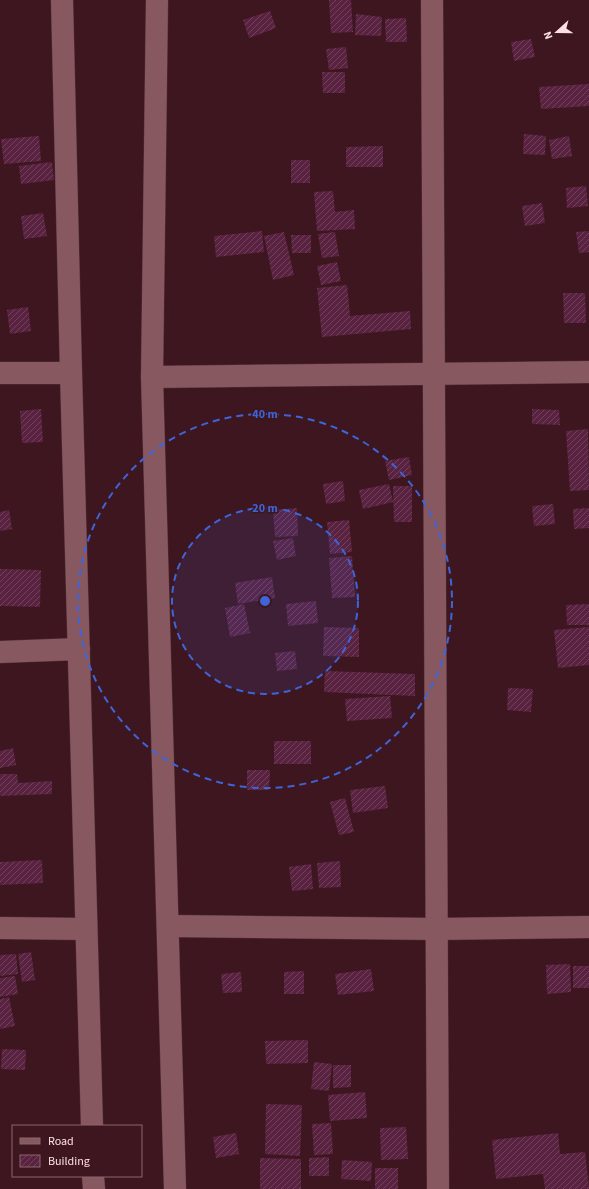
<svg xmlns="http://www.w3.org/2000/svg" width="589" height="1189" font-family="'Source Sans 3',sans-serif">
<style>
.building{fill:url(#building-hatch)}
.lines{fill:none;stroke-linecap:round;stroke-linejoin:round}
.minor-casing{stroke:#533239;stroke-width:23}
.minor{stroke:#87585f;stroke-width:22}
.ring{fill:none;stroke:#3e64da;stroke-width:2;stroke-dasharray:7 5}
.centre{fill:#3e64da;stroke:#3e161f;stroke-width:2}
.ring-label{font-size:12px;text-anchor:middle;font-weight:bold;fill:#3e64da;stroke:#3e161f;stroke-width:3;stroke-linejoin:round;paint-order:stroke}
</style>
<defs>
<pattern id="building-hatch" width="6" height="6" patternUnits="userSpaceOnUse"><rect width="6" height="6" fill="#592240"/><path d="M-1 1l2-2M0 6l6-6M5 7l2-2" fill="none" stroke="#72425b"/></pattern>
</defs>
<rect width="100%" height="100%" fill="#3e161f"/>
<g class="building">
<polygon points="329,0 351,0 353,32 331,33"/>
<polygon points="270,11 276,28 249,38 243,20"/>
<polygon points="356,14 382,17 381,36 355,35"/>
<polygon points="406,18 407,42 386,42 385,19"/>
<polygon points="531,39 535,57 514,61 511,42"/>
<polygon points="346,47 348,68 329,70 326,49"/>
<polygon points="322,72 345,72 345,93 323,93"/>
<polygon points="589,84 589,106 541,109 539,87"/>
<polygon points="524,134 546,136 545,155 523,154"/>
<polygon points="39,136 41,161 4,164 1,139"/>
<polygon points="569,136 572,156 552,159 549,140"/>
<polygon points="383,146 383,167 346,167 346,147"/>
<rect x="291" y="160" width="19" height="23"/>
<polygon points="52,162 54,180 21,184 19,166"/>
<polygon points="586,186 588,206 567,208 566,188"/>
<polygon points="333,191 335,212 354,210 355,229 317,231 314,192"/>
<polygon points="542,203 545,223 525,226 522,206"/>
<polygon points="43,213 47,236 24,239 21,216"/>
<polygon points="262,231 264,252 216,257 214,236"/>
<polygon points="589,231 589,252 579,253 576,232"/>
<polygon points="284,232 294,275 273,280 264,236"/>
<polygon points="335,232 339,256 322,258 318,234"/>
<polygon points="291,235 311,235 311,253 292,253"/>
<polygon points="337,262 341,281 321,285 317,266"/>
<polygon points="347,285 350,316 410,311 411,329 322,337 317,288"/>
<polygon points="563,293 585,293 586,323 564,323"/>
<polygon points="28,307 31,331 10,334 7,310"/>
<polygon points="41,409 43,442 22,443 20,411"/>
<polygon points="532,409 559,410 560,425 532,424"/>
<polygon points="588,429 589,490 570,491 566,431"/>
<polygon points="409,457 412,475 389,480 385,461"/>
<polygon points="343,481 345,501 326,504 323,484"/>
<polygon points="389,484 393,502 363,509 359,490"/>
<polygon points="393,486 412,486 412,522 394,522"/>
<polygon points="553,504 555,524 534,526 532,506"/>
<polygon points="297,508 298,536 275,537 273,510"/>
<polygon points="589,508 589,528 574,529 573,509"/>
<polygon points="9,510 12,529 0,531 0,512"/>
<polygon points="349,520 352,552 330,554 327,522"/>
<polygon points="293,538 296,556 277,560 273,541"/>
<polygon points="352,556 355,597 332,598 329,558"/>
<polygon points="0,569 41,570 40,607 0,606"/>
<polygon points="272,577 275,598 238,604 235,583"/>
<polygon points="316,601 318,623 288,626 286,604"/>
<polygon points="244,604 250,633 230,637 225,608"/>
<polygon points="589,604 589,625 567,625 566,605"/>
<polygon points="324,627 359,628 359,657 323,656"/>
<polygon points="589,627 589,665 558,668 554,630"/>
<polygon points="295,651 297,669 277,671 275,653"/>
<polygon points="325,671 415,674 415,696 324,692"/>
<polygon points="508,688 533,689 531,712 507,710"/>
<polygon points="390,696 392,718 347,721 345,699"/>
<rect x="274" y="741" width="37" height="23"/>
<polygon points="13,748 16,765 0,768 0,751"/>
<polygon points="247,770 270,770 269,790 247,790"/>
<polygon points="0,774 17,774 18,783 52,781 52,794 0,796"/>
<polygon points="385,786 388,808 353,813 350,790"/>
<polygon points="345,798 354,832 339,835 330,802"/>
<polygon points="42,860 43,883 0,885 0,862"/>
<polygon points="340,861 341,887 319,888 317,863"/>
<polygon points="311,864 313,889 292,891 289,867"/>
<polygon points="31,952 35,980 22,982 18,954"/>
<polygon points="16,954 18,974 0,976 0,955"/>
<polygon points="570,964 571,992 547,994 546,965"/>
<rect x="573" y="966" width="16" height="22"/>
<polygon points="371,969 374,991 338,995 335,974"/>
<polygon points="304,971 304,994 284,994 284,972"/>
<polygon points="241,972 242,992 223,993 221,974"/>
<polygon points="15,976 18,994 0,997 0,978"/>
<polygon points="9,997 15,1026 0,1029 0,999"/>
<polygon points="308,1040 308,1063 266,1064 265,1041"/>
<polygon points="2,1049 26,1050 25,1070 1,1069"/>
<polygon points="314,1062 332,1064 329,1091 311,1089"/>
<polygon points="333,1065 351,1065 351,1087 333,1088"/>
<polygon points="365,1092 367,1118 330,1121 328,1095"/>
<polygon points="266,1104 302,1105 300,1156 265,1154"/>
<polygon points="331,1123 333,1154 314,1155 312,1124"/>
<polygon points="406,1127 408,1159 381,1160 380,1128"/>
<polygon points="236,1133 239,1154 216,1158 213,1137"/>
<polygon points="558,1133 560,1154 585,1152 589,1189 545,1189 543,1174 496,1179 492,1140"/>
<polygon points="329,1157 329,1176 309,1176 309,1158"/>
<polygon points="260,1158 301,1159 301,1189 260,1189"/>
<polygon points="342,1160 372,1162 371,1181 341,1179"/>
<rect x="375" y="1168" width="23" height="21"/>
</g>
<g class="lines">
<defs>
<g id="minor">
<polyline points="62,0 71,373 92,1126"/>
<polyline points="157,0 152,377 175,1189"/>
<polyline points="432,0 438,1189"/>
<polyline points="0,373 71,373"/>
<polyline points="152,377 589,372"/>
<polyline points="0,652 79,649"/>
<polyline points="168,926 437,929 589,927"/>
<polyline points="0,928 86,929"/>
<polyline points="93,1176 94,1189"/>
</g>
</defs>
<use href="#minor" class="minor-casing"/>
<use href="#minor" class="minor"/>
</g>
<circle cx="265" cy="601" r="93" fill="#3e64da" fill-opacity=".12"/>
<g class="ring">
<circle cx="265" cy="601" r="93"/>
<circle cx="265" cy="601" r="187"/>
</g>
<circle cx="265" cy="601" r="6" class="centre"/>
<g class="ring-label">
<text x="265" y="418">40 m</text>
<text x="265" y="512">20 m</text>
</g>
<rect x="12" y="1125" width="130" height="52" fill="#3e161f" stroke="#8a676d"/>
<rect x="20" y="1138" width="20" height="6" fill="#87585f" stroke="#8a676d"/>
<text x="48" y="1145" font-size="12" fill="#fce0e3">Road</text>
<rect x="20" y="1155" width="20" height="12" fill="url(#building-hatch)" stroke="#8a676d"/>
<text x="48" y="1165" font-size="12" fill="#fce0e3">Building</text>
<g transform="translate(557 32) rotate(249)" stroke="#3e161f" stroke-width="3" paint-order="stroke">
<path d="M0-3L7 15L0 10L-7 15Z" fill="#fce0e3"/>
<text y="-6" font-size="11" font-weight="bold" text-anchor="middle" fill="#fce0e3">N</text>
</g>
</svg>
